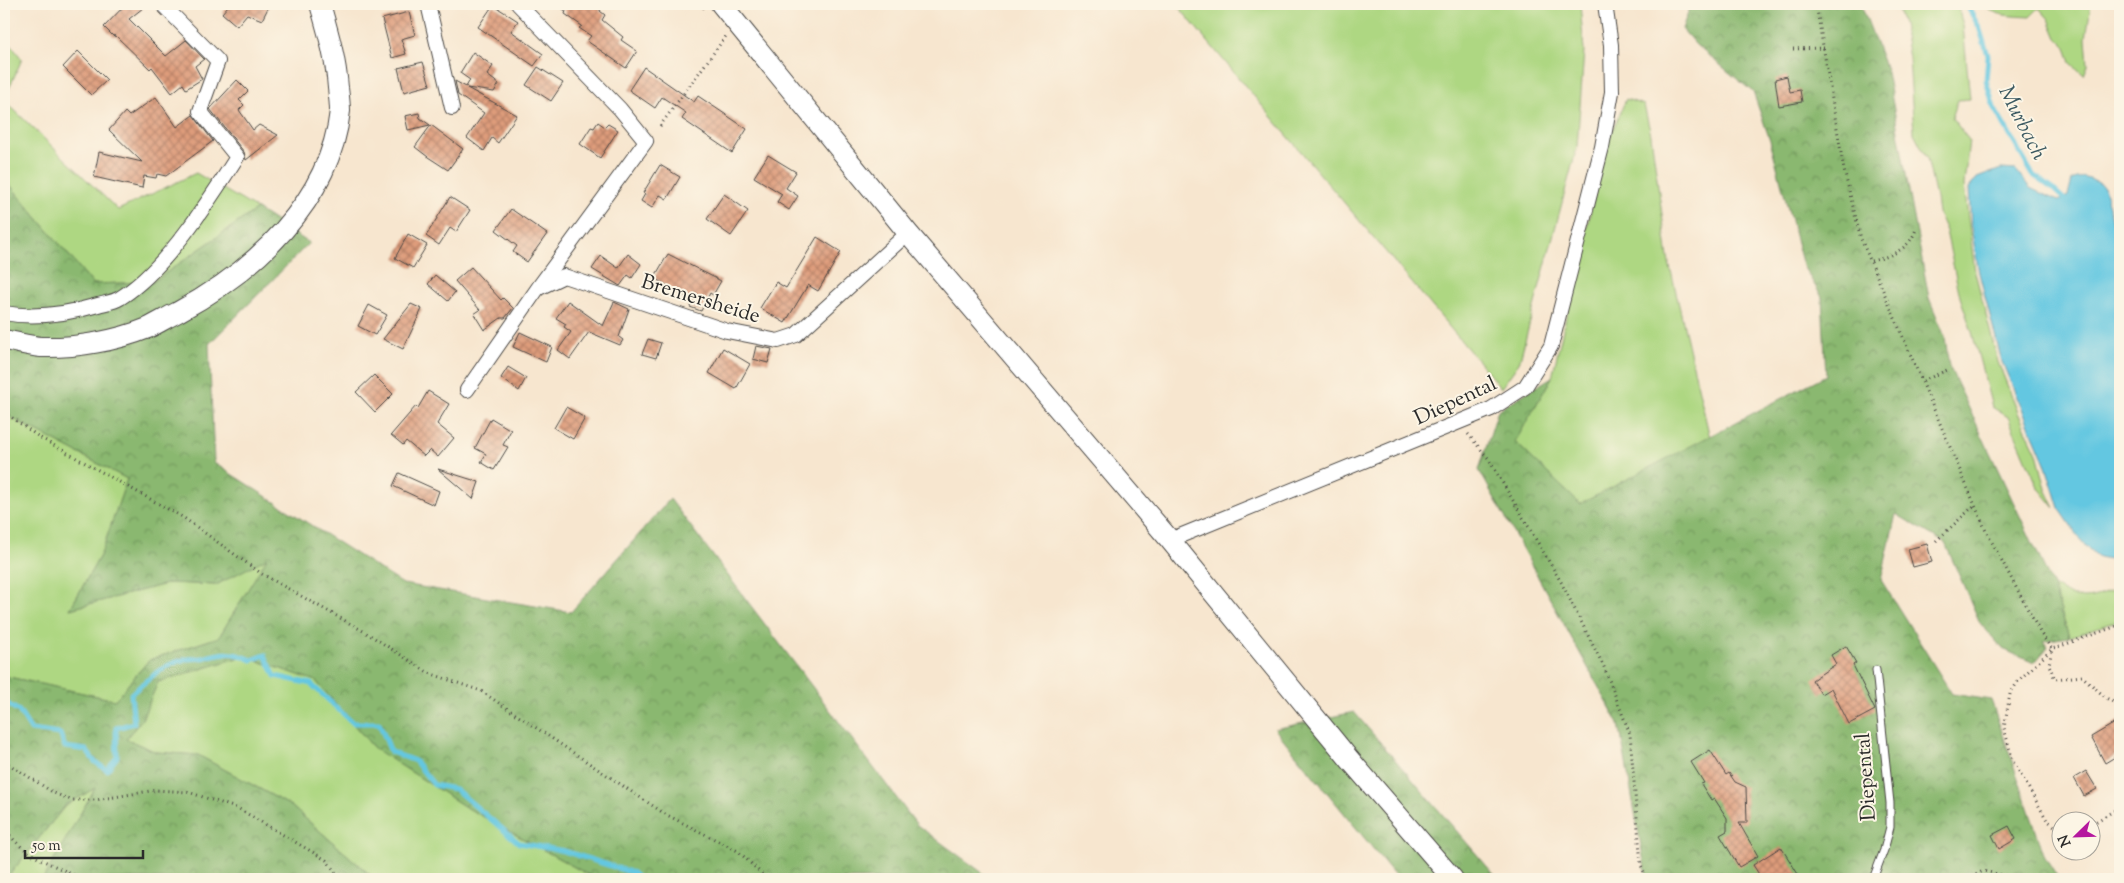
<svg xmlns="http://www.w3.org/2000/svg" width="2124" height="883" font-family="'Sorts Mill Goudy',serif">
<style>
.green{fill:#aed782;stroke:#6c8156}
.forest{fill:url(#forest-crowns);stroke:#5a724e}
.water{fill:#63c7e1;stroke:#477986}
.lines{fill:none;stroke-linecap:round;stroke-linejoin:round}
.stream{stroke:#63c7e1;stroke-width:5}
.building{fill:url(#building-cross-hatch)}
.lane-casing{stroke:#4a4744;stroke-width:9}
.street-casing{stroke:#4a4744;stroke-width:16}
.secondary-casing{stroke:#4a4744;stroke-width:22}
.path{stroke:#4a4744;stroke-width:3;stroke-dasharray:1 4;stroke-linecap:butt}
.lane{stroke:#fff;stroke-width:7}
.street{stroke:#fff;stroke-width:14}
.secondary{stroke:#fff;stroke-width:20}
.labels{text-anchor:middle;stroke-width:4;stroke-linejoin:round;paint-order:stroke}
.street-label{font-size:21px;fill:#2b2b2b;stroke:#fcf5e5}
.water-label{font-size:22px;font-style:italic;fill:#3c5a62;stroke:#fcf5e5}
</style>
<defs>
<pattern id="forest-crowns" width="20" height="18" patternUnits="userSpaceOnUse" patternTransform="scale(1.25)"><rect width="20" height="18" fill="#8ab870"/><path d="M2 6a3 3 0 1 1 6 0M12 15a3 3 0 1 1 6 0" fill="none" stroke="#71965c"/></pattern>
<pattern id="building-cross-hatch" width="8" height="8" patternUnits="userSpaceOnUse" patternTransform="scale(1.25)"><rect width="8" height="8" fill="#de9c7b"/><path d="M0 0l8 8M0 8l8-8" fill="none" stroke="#b47f65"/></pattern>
</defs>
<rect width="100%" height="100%" fill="#fcf5e5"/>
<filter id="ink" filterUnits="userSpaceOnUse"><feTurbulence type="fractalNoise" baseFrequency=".02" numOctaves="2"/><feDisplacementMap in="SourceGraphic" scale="10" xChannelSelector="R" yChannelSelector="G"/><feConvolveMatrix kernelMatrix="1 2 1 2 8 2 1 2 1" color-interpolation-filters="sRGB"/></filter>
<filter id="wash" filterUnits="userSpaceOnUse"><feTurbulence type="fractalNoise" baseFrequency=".0096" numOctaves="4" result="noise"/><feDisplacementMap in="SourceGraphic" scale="20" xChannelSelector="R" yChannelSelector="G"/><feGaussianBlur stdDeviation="1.12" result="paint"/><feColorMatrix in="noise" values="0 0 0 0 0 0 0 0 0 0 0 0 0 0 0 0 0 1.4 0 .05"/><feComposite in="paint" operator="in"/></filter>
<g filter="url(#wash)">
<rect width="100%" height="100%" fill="#f7e6cf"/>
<g class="green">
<polygon points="1176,4 1580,4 1584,51 1577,147 1519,363 1501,388"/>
<polygon points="1896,4 1957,4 1963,25 1970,99 1958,100 1952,118 1969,140 1964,185 1975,272 1998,362 2019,415 2037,453 2046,489 2055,508 2038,487 2008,417 1992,407 1972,332 1960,297 1946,231 1938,213 1936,198 1927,158 1914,133 1909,58 1903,24"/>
<path d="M1984 4H2091L2086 38 2088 65 2084 75 2071 63 2066 47 2057 38 2049 19 2039 8 2030 17C2015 16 1993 17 1984 4Z"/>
<polygon points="4,36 22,59 4,100 118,210 196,173 257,209 153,282 93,284 4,178"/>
<polygon points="1626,99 1644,105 1651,135 1668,258 1710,438 1580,505 1515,442 1552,377 1606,145"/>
<polygon points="4,414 127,479 101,554 70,609 170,583 216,585 268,557 219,637 149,660 115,700 4,676 4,469 9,470 4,451"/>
<path d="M2053 586C2082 605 2090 598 2120 588V620L2069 637Z"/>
<polygon points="244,656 316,681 374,748 464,806 596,879 375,879 291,806 198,755 156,752 126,739 142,719 158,682"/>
<polygon points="96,787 43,879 6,879 65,806"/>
</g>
<g class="forest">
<polygon points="1691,4 1861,4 1887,72 1929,298 1945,337 1949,366 2053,586 2069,637 2043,641 2048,647 2034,663 2003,649 1980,623 1945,543 1896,514 1881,580 1952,694 1991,700 2045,857 2059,879 1647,879 1619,724 1479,470 1498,410 1552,377 1515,442 1580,504 1826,375 1822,297 1803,266 1770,140 1753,92 1696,45 1682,29"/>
<polygon points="4,178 93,284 153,282 257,209 309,243 209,344 214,463 403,584 571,612 670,499 917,825 991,879 596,879 464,806 374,748 316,681 244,656 158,682 142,719 126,739 156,752 198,755 291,806 375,879 43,879 95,788 65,806 6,879 4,879 4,676 115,700 149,660 219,637 267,558 216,585 170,583 70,609 101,554 127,479 4,414"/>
<polygon points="1354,712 1498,879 1398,879 1275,729"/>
</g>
<path class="water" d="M2001 169 2016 170 2030 188 2058 201 2068 196 2072 180C2084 174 2093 180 2104 187L2120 250V561L2099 557 2085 546 2059 508 2045 463 2002 362 1979 273 1971 227 1969 188 1977 178Z"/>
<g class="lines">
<g class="stream">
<polyline points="1966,4 1979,27 1988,55 1986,80 1994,108 2033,175 2053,189 2067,202"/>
<path d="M4 702 19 711 31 730 60 734 65 747 86 750 95 762 107 770 117 757 116 728 134 723 131 694C144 683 165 663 183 660 190 658 196 659 203 658 222 652 233 651 252 660L265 655 275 676 311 684 353 723H379L391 752 415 761 434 785 455 789 519 843 564 851 633 873 639 879"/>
</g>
</g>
<g id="blocks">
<g class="building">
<polygon points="126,4 148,4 129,19 166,56 186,40 204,59 195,66 202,79 186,89 183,84 172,93 152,67 150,69 115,35 114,37 104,27"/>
<polygon points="223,4 270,4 262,20 247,14 237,26 222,13 228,6"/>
<polygon points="555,4 595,4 601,8 600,11 605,15 602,20 623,37 621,40 637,51 626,68 587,41 591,36 579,28 582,26 565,14 566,11"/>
<polygon points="493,5 518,21 511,31 543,54 534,66 478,27"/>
<polygon points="409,12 415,35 401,39 406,54 392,58 382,19"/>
<polygon points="78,51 107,80 91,95 63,67"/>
<polygon points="473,52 493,66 487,75 499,84 494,92 467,88 517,115 498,143 492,138 484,151 467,138 484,113 458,95 455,81 466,87 470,80 460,73"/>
<polygon points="423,62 430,85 404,92 398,68"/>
<polygon points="538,67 563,83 551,101 526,85"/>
<polygon points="644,67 694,102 698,96 747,129 732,153 682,119 686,113 662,97 655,108 629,90"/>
<polygon points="1787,76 1790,92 1800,90 1802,102 1779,106 1775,79"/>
<polygon points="237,80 248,91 239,100 244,105 239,110 253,130 259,125 278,135 246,160 244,152 210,109"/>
<polygon points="156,97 177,127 193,115 213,141 166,176 157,174 156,178 144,176 142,188 94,177 99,152 142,162 109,130 125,112 129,116"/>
<polygon points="419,113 420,118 430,125 408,130 405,116"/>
<polygon points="598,122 605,127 608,124 618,130 600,158 580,144 591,127 594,128"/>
<polygon points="431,125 463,149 448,170 428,157 415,147"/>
<polygon points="768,155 796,172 786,188 798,196 789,210 777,202 782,194 754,177"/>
<polygon points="660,165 680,177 667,199 660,195 652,208 641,201 645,194 643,193"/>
<polygon points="724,194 748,211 731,236 707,219"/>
<polygon points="450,197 470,210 456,232 450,228 439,245 426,236"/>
<polygon points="511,209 547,234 527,262 513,252 517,246 496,230"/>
<polygon points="408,234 427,245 413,268 395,258"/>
<polygon points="817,237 841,252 818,291 808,285 785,323 760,308 776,282 786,288"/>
<polygon points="628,254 641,264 632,278 628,275 620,286 592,269 601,256 618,268"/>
<polygon points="668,254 721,281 713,295 710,293 701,311 690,307 692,301 654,278"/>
<polygon points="471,267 501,300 503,298 513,308 505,318 501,318 484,330 474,314 480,310 455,281"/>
<polygon points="435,275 455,292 448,301 428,284"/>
<polygon points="568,301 603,326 614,302 629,309 619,337 623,340 620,345 589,332 570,359 558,350 571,332 564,327 566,324 556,318"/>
<polygon points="411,304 422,309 403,349 383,339"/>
<polygon points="369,305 387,315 375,335 358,326"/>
<polygon points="520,332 552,347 546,362 513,347"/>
<polygon points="648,339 661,343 656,358 642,354"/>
<polygon points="756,346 772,349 768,363 753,359"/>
<polygon points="723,348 750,364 736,389 709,373"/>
<polygon points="508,367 526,378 519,391 501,378"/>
<polygon points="374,375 393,394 375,412 356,392"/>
<polygon points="428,391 449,404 437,424 454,438 438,457 430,450 424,456 406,441 403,445 391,435 416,406 418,408"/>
<polygon points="566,407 585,418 573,439 554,428"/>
<polygon points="491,418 511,430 503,445 508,447 494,470 481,462 486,454 475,448"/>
<polygon points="438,469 479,482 473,499"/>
<polygon points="399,473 439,491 434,505 393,486"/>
<polygon points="1927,544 1932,562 1913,567 1908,549"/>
<polygon points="1846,646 1856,663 1853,665 1875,710 1849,724 1831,688 1821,694 1812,680 1836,664 1831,655"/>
<polygon points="2120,720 2120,754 2105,763 2091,737"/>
<polygon points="1710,750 1726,775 1729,773 1735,782 1746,787 1747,823 1739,823 1758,856 1739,867 1720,835 1727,831 1727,818 1714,798 1711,800 1701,784 1704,783 1691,762"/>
<polygon points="2086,771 2097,789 2084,796 2074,778"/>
<polygon points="2009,826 2016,839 1999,849 1992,835"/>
<polygon points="1781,847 1801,879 1762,879 1753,865"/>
</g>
</g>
</g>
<g filter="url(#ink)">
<use href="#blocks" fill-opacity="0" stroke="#4a4744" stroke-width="1"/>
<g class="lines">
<defs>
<polyline id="lane" points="1873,879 1884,850 1890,827 1890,803 1876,670"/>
<g id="street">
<polyline points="428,4 452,108"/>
<polyline points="541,287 564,276 727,331 778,341 796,335 908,233"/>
<path d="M4 313C36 319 67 314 98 305 105 303 114 302 120 298 165 270 209 201 237 157L200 111 218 61 162 4"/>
<polyline points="467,390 538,288 646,141 620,109 518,4"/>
<polyline points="1170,540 1491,409 1525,387 1551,346 1602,147 1612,92 1611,45 1605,4"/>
</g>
<g id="secondary">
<polyline points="721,4 908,233 1170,540 1350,760 1453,879"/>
<path d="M4 340C16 342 29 346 41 347 76 348 116 341 148 328 158 323 168 317 178 312 254 271 330 202 340 111 340 104 339 96 338 88 336 59 328 32 320 4"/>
</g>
</defs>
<use href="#lane" class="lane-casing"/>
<use href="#street" class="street-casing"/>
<use href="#secondary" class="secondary-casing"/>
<g class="path">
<polyline points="700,4 705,9"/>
<polyline points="1816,4 1844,170 1861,239 1986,531 2041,634 2052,649 2049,665 2055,679 2082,676 2106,698 2120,706"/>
<polyline points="1793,49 1824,48"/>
<polyline points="660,126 726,36"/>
<path d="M1871 261C1890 257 1910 249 1916 229"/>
<polyline points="1923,381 1949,369"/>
<polyline points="4,412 39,437 184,518 262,574 365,632 429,673 481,691 665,814 738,851 767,879"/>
<polyline points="1468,434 1488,458 1561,582 1604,667 1630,734 1641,865 1647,879"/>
<polyline points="1936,541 1975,505"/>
<polyline points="4,761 54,793 71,800 96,800 156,790 188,792 239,809 326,860 341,879"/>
<polyline points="2092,824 2120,807"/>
<path d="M4 827C24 858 51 862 81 879"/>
<polyline points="2062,832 2047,820 2013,761 2004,728 2010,694 2019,680 2052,649 2120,625"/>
<polyline points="1967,879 1983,871 2023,879"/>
</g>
<use href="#lane" class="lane"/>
<use href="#street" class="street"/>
<use href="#secondary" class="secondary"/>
</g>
</g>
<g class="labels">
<g class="street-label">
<text transform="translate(701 298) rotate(17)" y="7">Bremersheide</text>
<text transform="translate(1455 400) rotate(-25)" y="7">Diepental</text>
<text transform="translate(1865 777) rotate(-94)" y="7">Diepental</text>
</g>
<g class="water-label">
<text transform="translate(2024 122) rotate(63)" y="8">Murbach</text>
</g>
</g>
<rect width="2124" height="883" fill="none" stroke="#fcf5e5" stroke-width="20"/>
<g transform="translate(2076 836) rotate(247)"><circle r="24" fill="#fcf5e5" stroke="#a8a49b"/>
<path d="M0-4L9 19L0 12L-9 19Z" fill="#b5179e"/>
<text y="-8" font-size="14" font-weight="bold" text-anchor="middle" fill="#2b2b2b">N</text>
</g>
<path d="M25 850v8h118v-8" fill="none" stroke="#2b2b2b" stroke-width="2.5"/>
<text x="32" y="850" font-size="15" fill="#2b2b2b" stroke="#fcf5e5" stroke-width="4" paint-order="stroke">50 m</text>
</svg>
